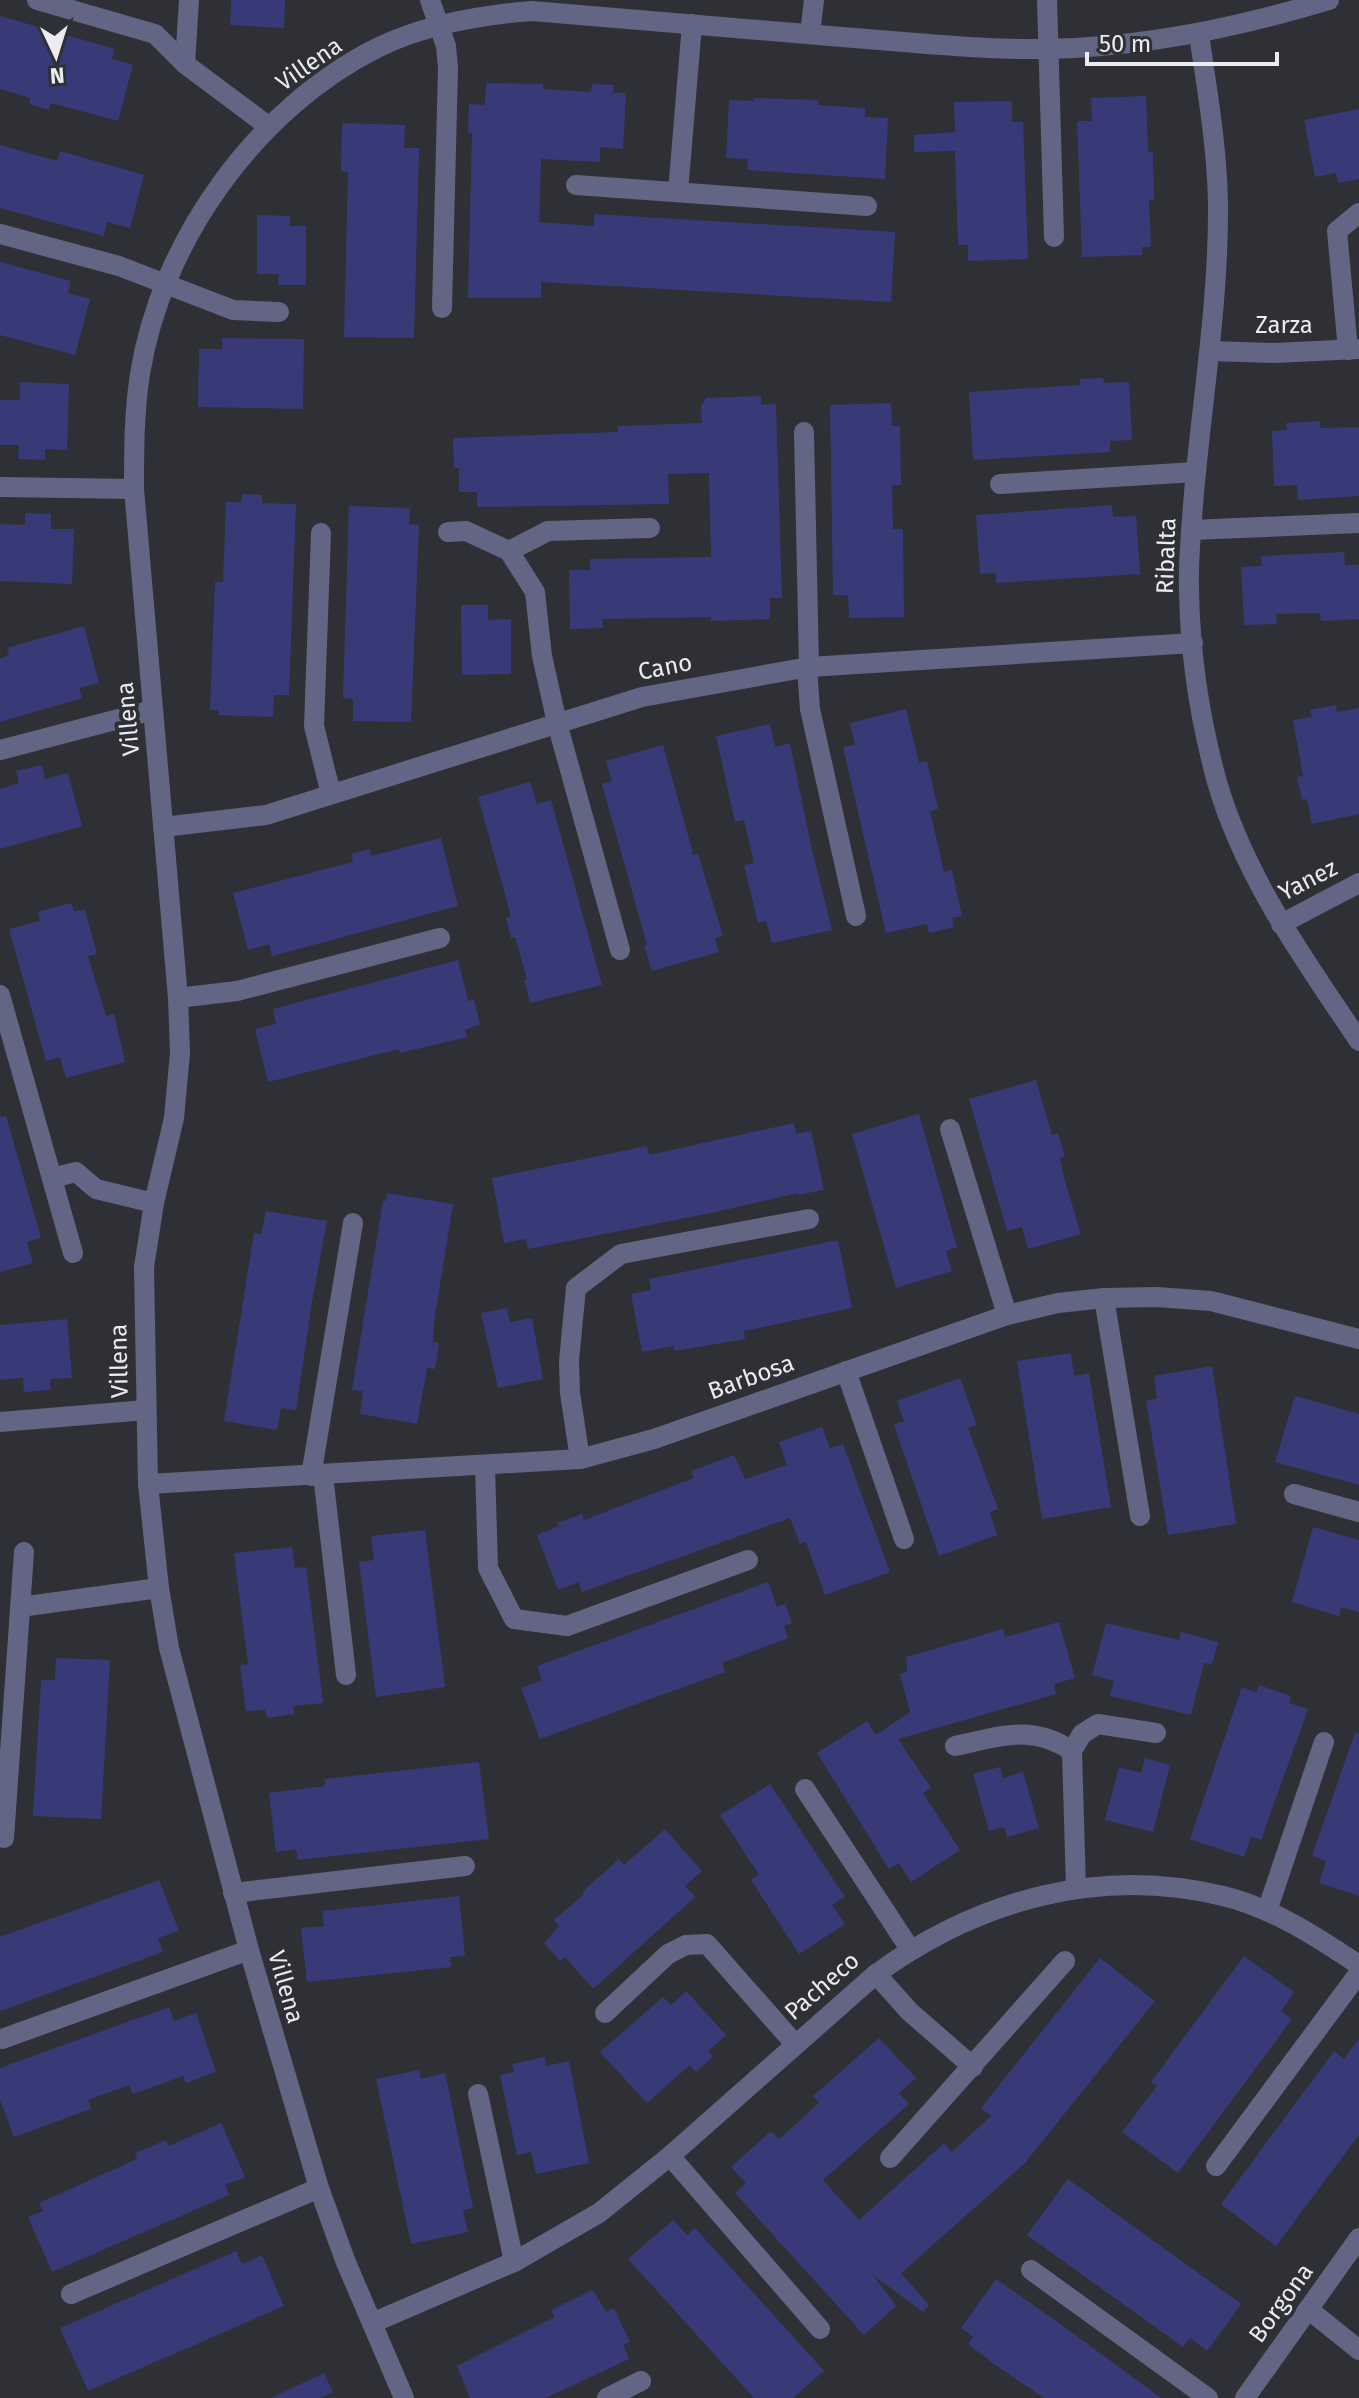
<svg xmlns="http://www.w3.org/2000/svg" width="1359" height="2398" font-family="'Fira Sans',sans-serif">
<style>
.building{fill:#383a78}
.lines{fill:none;stroke-linecap:round;stroke-linejoin:round}
.minor{stroke:#626684;stroke-width:20}
.labels{text-anchor:middle;stroke-width:8;stroke-linejoin:round;paint-order:stroke}
.street-label{font-size:24px;fill:#ececf0;stroke:#2f3035}
</style>
<rect width="100%" height="100%" fill="#2f3035"/>
<g class="building">
<polygon points="231,0 285,0 284,28 230,25"/>
<polygon points="0,16 115,49 112,59 133,65 118,121 51,103 49,110 29,104 31,98 0,89"/>
<polygon points="486,83 543,84 543,89 591,92 592,84 614,85 613,93 626,93 623,149 600,147 600,162 541,159 539,222 594,226 594,214 895,232 891,302 541,282 541,298 468,298 472,133 468,133 469,104 485,105"/>
<polygon points="1146,96 1148,152 1153,152 1154,200 1149,200 1151,247 1142,247 1142,255 1082,257 1077,121 1092,121 1091,98"/>
<polygon points="754,98 818,100 818,105 865,108 865,117 888,118 885,179 747,170 748,159 726,158 729,100 754,101"/>
<polygon points="1012,101 1012,122 1023,122 1028,259 968,261 968,245 958,245 955,151 914,152 914,135 955,132 954,102"/>
<polygon points="1359,109 1359,179 1338,183 1336,173 1315,177 1304,120"/>
<polygon points="342,123 405,125 404,148 419,148 414,338 344,337 348,172 341,171"/>
<polygon points="0,145 57,161 60,151 144,175 130,228 107,222 104,236 0,208"/>
<polygon points="257,215 290,216 290,226 306,226 306,285 278,285 279,274 257,274"/>
<polygon points="0,262 71,281 68,293 90,299 75,355 0,335"/>
<polygon points="222,338 304,339 303,409 198,407 199,349 222,349"/>
<polygon points="1103,378 1104,383 1129,382 1132,440 1110,441 1110,452 973,460 969,392 1080,385 1080,379"/>
<polygon points="20,382 69,384 67,450 45,449 45,460 18,459 19,445 0,445 0,400 20,400"/>
<polygon points="761,396 761,405 776,404 782,598 770,598 770,619 711,621 711,617 602,619 603,628 570,629 569,570 590,570 590,559 711,557 709,473 668,474 669,504 477,507 477,492 459,492 459,468 454,468 453,438 618,432 618,426 702,423 701,406 706,398"/>
<polygon points="891,403 892,426 900,426 901,485 892,485 893,529 903,529 904,617 849,618 848,595 833,595 830,405"/>
<polygon points="1320,421 1320,428 1359,427 1359,496 1298,500 1297,485 1274,486 1272,431 1287,430 1286,423"/>
<polygon points="242,494 262,495 262,503 296,504 289,695 274,695 273,717 218,715 219,710 210,710 215,582 223,582 226,502 241,502"/>
<polygon points="1112,505 1113,517 1136,516 1140,574 996,583 996,573 980,574 976,515"/>
<polygon points="349,506 410,508 409,524 419,525 411,722 353,721 353,699 343,698"/>
<polygon points="25,513 51,514 51,529 74,529 72,584 0,581 0,524 25,525"/>
<polygon points="1344,552 1345,565 1359,565 1359,619 1321,621 1320,613 1276,614 1277,624 1244,625 1241,567 1262,566 1261,556"/>
<polygon points="461,605 488,605 488,620 511,619 511,674 462,675"/>
<polygon points="84,626 99,683 79,688 82,698 0,722 0,659 9,655 7,648"/>
<polygon points="1336,705 1337,712 1359,708 1359,814 1312,824 1307,799 1302,800 1297,777 1303,776 1293,720 1312,717 1310,710"/>
<polygon points="906,709 919,763 927,761 938,809 930,811 944,872 952,870 962,916 952,918 954,927 929,933 927,924 886,933 843,747 855,745 850,723"/>
<polygon points="770,724 775,747 790,743 810,841 832,930 772,943 766,921 758,923 744,865 754,863 744,820 735,822 716,736"/>
<polygon points="663,745 692,850 693,855 698,854 723,936 715,938 719,952 652,971 644,945 647,945 602,784 612,781 606,761"/>
<polygon points="42,765 45,779 68,773 82,826 0,849 0,789 19,783 16,771"/>
<polygon points="530,782 537,804 551,800 602,985 530,1003 524,980 527,979 515,937 511,938 506,918 511,916 478,797"/>
<polygon points="441,838 458,906 272,956 269,944 248,950 233,893 353,862 351,854 370,849 371,856"/>
<polygon points="71,903 74,911 85,910 97,954 88,956 106,1016 114,1014 125,1062 66,1078 60,1057 46,1061 9,929 40,921 38,912"/>
<polygon points="458,960 468,1001 474,1000 480,1024 465,1030 467,1037 400,1053 399,1049 268,1082 255,1029 276,1024 273,1009"/>
<polygon points="1036,1080 1052,1135 1058,1133 1065,1157 1060,1158 1065,1181 1081,1234 1028,1249 1022,1227 1007,1231 969,1099"/>
<polygon points="919,1114 957,1247 946,1251 952,1271 896,1288 852,1134"/>
<polygon points="6,1116 41,1238 27,1242 33,1263 0,1272 0,1117"/>
<polygon points="794,1123 796,1134 811,1131 824,1190 797,1195 797,1193 716,1212 528,1249 526,1239 504,1243 492,1178 647,1146 649,1155"/>
<polygon points="387,1193 453,1204 434,1322 433,1342 439,1343 435,1369 427,1368 417,1424 360,1414 363,1391 352,1390 383,1201 386,1201"/>
<polygon points="266,1211 327,1221 312,1302 296,1410 281,1408 277,1430 224,1421 254,1233 261,1234"/>
<polygon points="838,1240 852,1308 744,1331 745,1339 675,1351 673,1346 642,1352 631,1294 651,1290 649,1279"/>
<polygon points="507,1308 510,1322 532,1318 543,1379 498,1388 481,1313"/>
<polygon points="67,1319 72,1378 50,1379 51,1390 24,1392 23,1378 0,1380 0,1325"/>
<polygon points="1071,1353 1074,1376 1089,1373 1111,1507 1042,1519 1017,1361"/>
<polygon points="1212,1366 1236,1524 1168,1535 1146,1400 1157,1399 1154,1376"/>
<polygon points="960,1378 977,1425 968,1428 998,1509 990,1512 997,1535 939,1556 894,1425 904,1421 897,1401"/>
<polygon points="1295,1396 1359,1414 1359,1485 1275,1462"/>
<polygon points="822,1427 830,1448 843,1444 890,1572 825,1595 806,1542 800,1544 790,1518 582,1592 578,1582 558,1590 537,1535 559,1526 557,1523 582,1514 584,1520 694,1478 691,1471 734,1455 745,1479 787,1465 779,1442"/>
<polygon points="1313,1527 1359,1540 1359,1612 1341,1607 1339,1616 1292,1602"/>
<polygon points="425,1530 445,1687 376,1697 359,1562 374,1560 371,1536"/>
<polygon points="292,1547 295,1568 306,1567 323,1703 293,1706 294,1714 267,1718 265,1710 246,1711 240,1665 248,1664 234,1553"/>
<polygon points="768,1582 777,1607 785,1604 792,1623 784,1626 788,1638 722,1663 725,1672 540,1739 521,1688 542,1680 537,1666"/>
<polygon points="1059,1622 1075,1678 1054,1684 1056,1694 898,1739 931,1788 923,1793 960,1850 911,1882 899,1863 889,1869 817,1753 867,1721 876,1735 910,1712 900,1674 907,1672 906,1657 1003,1629 1005,1637"/>
<polygon points="1106,1623 1179,1640 1181,1632 1218,1642 1212,1664 1204,1663 1191,1715 1110,1696 1114,1681 1092,1675"/>
<polygon points="56,1658 110,1660 101,1819 33,1816 41,1680 55,1680"/>
<polygon points="1259,1685 1291,1696 1289,1703 1308,1709 1261,1840 1251,1837 1244,1857 1190,1839 1242,1687 1256,1693"/>
<polygon points="1355,1733 1359,1734 1359,1896 1319,1883 1326,1861 1312,1856"/>
<polygon points="1145,1758 1170,1765 1153,1832 1105,1820 1119,1767 1141,1773"/>
<polygon points="479,1762 489,1839 298,1860 296,1849 276,1852 269,1793 325,1786 325,1779"/>
<polygon points="1000,1767 1003,1778 1023,1772 1039,1828 1007,1837 1004,1827 989,1831 973,1774"/>
<polygon points="770,1784 845,1897 832,1905 845,1924 799,1954 751,1880 759,1875 720,1815"/>
<polygon points="665,1829 702,1871 685,1886 695,1897 593,1989 565,1957 560,1961 544,1943 559,1926 554,1920 584,1894 582,1892 619,1859 624,1865"/>
<polygon points="159,1880 179,1931 158,1938 163,1952 0,2011 0,1937"/>
<polygon points="459,1896 465,1956 450,1957 451,1967 307,1982 301,1928 324,1926 322,1911"/>
<polygon points="1244,1956 1294,1992 1281,2011 1292,2019 1178,2173 1122,2132 1157,2086 1151,2082"/>
<polygon points="1100,1958 1155,2001 1025,2163 901,2273 929,2305 923,2312 873,2275 896,2306 864,2335 735,2193 746,2183 731,2167 771,2131 779,2139 819,2103 813,2096 879,2038 916,2078 899,2093 909,2104 823,2180 859,2220 944,2143 952,2152 991,2116 981,2108"/>
<polygon points="686,1991 726,2035 708,2051 713,2057 696,2072 690,2065 647,2103 600,2052 663,1997 671,2005"/>
<polygon points="169,2007 174,2021 196,2013 216,2072 186,2083 183,2076 133,2094 129,2085 88,2100 91,2109 14,2137 0,2100 0,2068"/>
<polygon points="1359,2039 1359,2135 1276,2246 1221,2204 1334,2051 1344,2059"/>
<polygon points="545,2057 546,2066 569,2061 589,2163 536,2174 531,2152 517,2155 500,2075 514,2072 512,2064"/>
<polygon points="419,2070 421,2079 445,2073 473,2208 463,2210 468,2232 411,2244 376,2079"/>
<polygon points="221,2123 245,2177 225,2185 229,2195 52,2272 28,2217 43,2211 39,2203 137,2159 135,2153 166,2140 169,2146"/>
<polygon points="1068,2179 1241,2304 1207,2351 1190,2338 1183,2347 1027,2235"/>
<polygon points="673,2220 687,2235 695,2228 824,2371 793,2398 754,2398 628,2259"/>
<polygon points="236,2251 242,2264 262,2255 284,2306 88,2391 60,2328"/>
<polygon points="996,2279 1063,2326 1161,2398 1044,2398 994,2364 968,2344 973,2337 961,2328"/>
<polygon points="593,2290 606,2312 614,2308 630,2342 623,2345 629,2359 546,2398 470,2398 457,2366 555,2317 551,2310"/>
<polygon points="324,2373 333,2392 320,2398 271,2398"/>
</g>
<g class="lines">
<g class="minor">
<polyline points="37,0 155,34 185,64 268,126"/>
<polyline points="430,0 446,46 448,68 442,308"/>
<polyline points="1047,0 1054,237"/>
<polyline points="810,34 814,0"/>
<path d="M1199 34C1207 90 1217 146 1218 203 1219 304 1201 405 1193 505 1191 533 1188 562 1189 590 1190 654 1200 720 1217 782 1245 878 1304 959 1359 1041"/>
<polyline points="185,64 189,0"/>
<polyline points="576,185 867,206"/>
<polyline points="678,192 692,24"/>
<polyline points="0,234 119,266 233,310 279,312"/>
<polyline points="1348,350 1337,231 1359,213"/>
<polyline points="1210,351 1274,353 1359,349"/>
<polyline points="804,432 809,667"/>
<polyline points="1000,484 1196,472"/>
<polyline points="0,487 134,489"/>
<polyline points="1191,530 1359,523"/>
<polyline points="448,532 466,531 509,551 548,531 650,528"/>
<polyline points="321,533 314,726 331,794"/>
<polyline points="509,551 535,592 542,656 557,723 620,950"/>
<polyline points="807,668 810,709 856,916"/>
<polyline points="0,750 153,710"/>
<polyline points="163,827 266,815 642,697 809,667 1193,643"/>
<polyline points="1281,924 1359,883"/>
<polyline points="0,995 73,1253"/>
<polyline points="178,998 237,991 440,938"/>
<polyline points="950,1129 1007,1315"/>
<polyline points="52,1178 76,1172 96,1189 154,1203"/>
<polyline points="1104,1298 1140,1516"/>
<polyline points="846,1371 904,1539"/>
<polyline points="0,1422 146,1410"/>
<polyline points="580,1459 570,1393 569,1361 576,1288 621,1254 809,1219"/>
<polyline points="485,1466 488,1568 514,1619 567,1626 748,1560"/>
<polyline points="323,1475 346,1675"/>
<polyline points="311,1476 353,1223"/>
<polyline points="148,1484 580,1459 654,1439 1007,1315 1058,1303 1104,1298 1157,1297 1211,1301 1359,1339"/>
<polyline points="1294,1494 1359,1512"/>
<polyline points="20,1607 159,1588"/>
<path d="M955 1746C1000 1737 1031 1723 1072 1751L1082 1734 1098 1724 1156 1733"/>
<polyline points="1072,1751 1076,1889"/>
<polyline points="805,1789 910,1949"/>
<polyline points="4,1838 24,1552"/>
<polyline points="233,1893 465,1866"/>
<polyline points="1267,1911 1324,1742"/>
<polyline points="876,1974 909,2011 973,2067"/>
<polyline points="605,2013 668,1954 686,1945 707,1944 795,2044"/>
<polyline points="2,2039 249,1950"/>
<polyline points="478,2094 514,2262"/>
<polyline points="670,2156 820,2329"/>
<polyline points="890,2158 1065,1961"/>
<polyline points="1216,2166 1359,1973"/>
<polyline points="1031,2270 1208,2398"/>
<polyline points="71,2294 319,2188"/>
<polyline points="1308,2309 1359,2350"/>
<path d="M372 2323 514 2262 599 2213 670 2156 876 1974C978 1900 1099 1866 1223 1896 1273 1908 1317 1937 1359 1965"/>
<path d="M404 2398 345 2260 319 2188 249 1950 169 1648 159 1588 148 1484 144 1267 154 1203 174 1118 180 1053 178 998 134 489C134 451 134 413 140 374 161 241 257 107 379 47 427 24 480 15 532 11 639 20 746 29 854 38 918 43 983 50 1048 49 1144 47 1237 28 1329 0"/>
<polyline points="607,2398 641,2381"/>
<polyline points="1245,2398 1359,2238"/>
</g>
</g>
<g class="labels">
<g class="street-label">
<text transform="translate(309 64) rotate(-35)" y="8">Villena</text>
<text x="1284" y="333">Zarza</text>
<text transform="translate(1166 556) rotate(-88)" y="8">Ribalta</text>
<text transform="translate(665 667) rotate(-11)" y="8">Cano</text>
<text transform="translate(128 719) rotate(-95)" y="8">Villena</text>
<text transform="translate(1308 880) rotate(-27)" y="8">Yanez</text>
<text transform="translate(119 1361) rotate(-91)" y="8">Villena</text>
<text transform="translate(751 1377) rotate(-20)" y="8">Barbosa</text>
<text transform="translate(822 1986) rotate(-41)" y="8">Pacheco</text>
<text transform="translate(286 1987) rotate(74)" y="8">Villena</text>
<text transform="translate(1281 2303) rotate(-54)" y="8">Borgona</text>
</g>
</g>
<g transform="translate(56 56) rotate(176)" stroke="#2f3035" stroke-width="6" paint-order="stroke">
<path d="M0-6L14 30L0 20L-14 30Z" fill="#ececf0"/>
<text y="-12" font-size="22" font-weight="bold" text-anchor="middle" fill="#ececf0">N</text>
</g>
<path d="M1087 52v12h190v-12" fill="none" stroke="#ececf0" stroke-width="4"/>
<text x="1099" y="52" font-size="24" fill="#ececf0" stroke="#2f3035" stroke-width="6" paint-order="stroke">50 m</text>
</svg>
